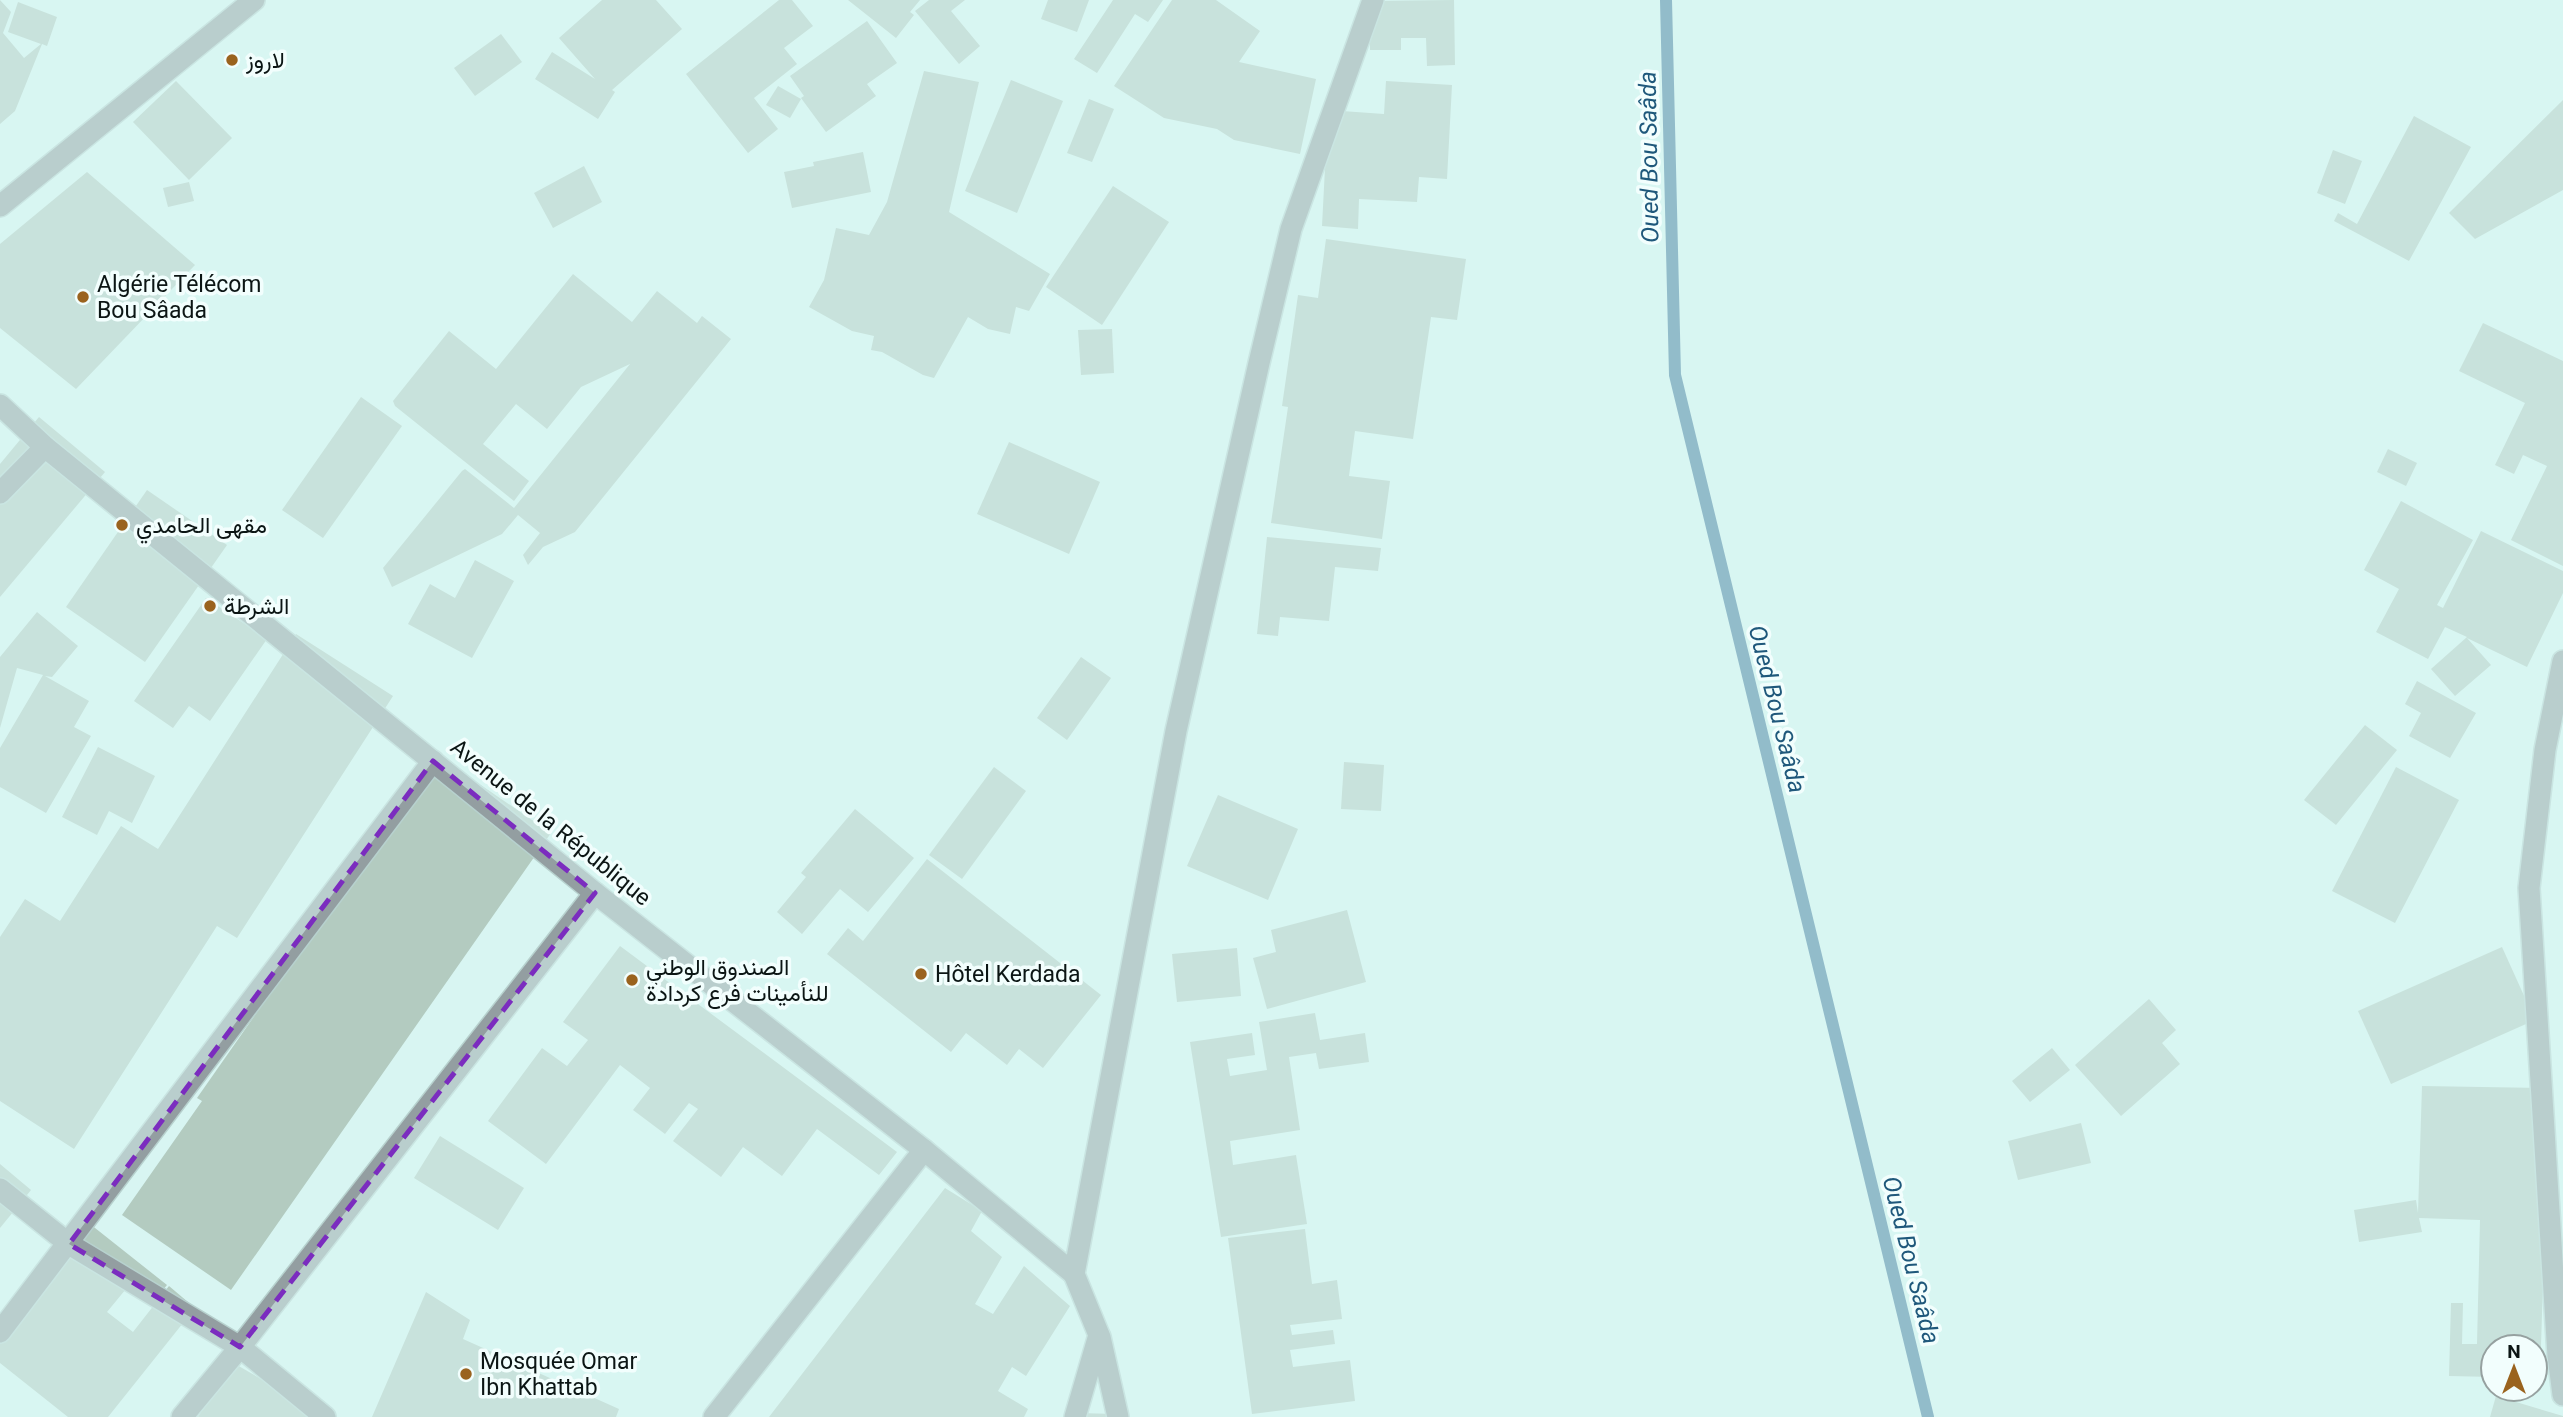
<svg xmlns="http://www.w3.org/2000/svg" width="2563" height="1417" font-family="Roboto,Vazirmatn,sans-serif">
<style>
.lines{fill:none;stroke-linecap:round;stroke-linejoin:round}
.stream{stroke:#3d7699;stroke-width:12}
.building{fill:#b3cbc0}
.minor-casing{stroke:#b7d1ce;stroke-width:24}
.minor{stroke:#939ea1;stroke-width:21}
.marked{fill:none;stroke:#7b2cbf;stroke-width:5;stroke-dasharray:14 9;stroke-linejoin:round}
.poi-dot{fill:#9a631e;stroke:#f2fefd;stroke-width:2.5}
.labels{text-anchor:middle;stroke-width:7;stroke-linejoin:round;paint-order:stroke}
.poi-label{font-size:23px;fill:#0b1514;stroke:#f2fefd;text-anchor:start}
.street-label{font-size:23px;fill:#0b1514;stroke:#f2fefd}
.water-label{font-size:24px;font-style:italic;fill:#1f587b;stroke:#f2fefd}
</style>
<rect width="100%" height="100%" fill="#d8f5f2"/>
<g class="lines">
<polyline class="stream" points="1666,0 1675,375 1928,1417"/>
</g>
<g class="building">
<polygon points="0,0 11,12 3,33 24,58 41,44 8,32 18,2 57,17 47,46 42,44 15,111 0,124"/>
<polygon points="602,0 656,0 682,29 612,90 615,92 598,119 535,79 552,52 595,79 559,38"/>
<polygon points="779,0 792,0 813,26 784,48 797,64 754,98 778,129 748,153 686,74"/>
<polygon points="848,0 920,0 910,12 914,15 896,38"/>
<polygon points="929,0 965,0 951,11 980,46 959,64 915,11"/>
<polygon points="1048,0 1089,0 1077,32 1041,19"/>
<polygon points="1113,0 1163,0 1148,22 1135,14 1097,73 1074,59"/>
<polygon points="1172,0 1216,0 1260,31 1239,62 1316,79 1300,154 1234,140 1217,129 1164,118 1114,86"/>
<polygon points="1454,0 1455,65 1427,66 1426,38 1401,38 1401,50 1370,50 1369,1"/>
<polygon points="867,21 897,63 867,84 876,96 826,132 801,98 804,96 790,76"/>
<polygon points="501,34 522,62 475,96 454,68"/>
<polygon points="924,71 979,82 949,212 1050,274 1029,311 1016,307 1010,334 988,329 968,317 934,378 923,375 882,352 871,350 874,336 852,331 809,307 824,280 836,228 869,235 887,202"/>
<polygon points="1011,80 1063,101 1017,213 965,191"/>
<polygon points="176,81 232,138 189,180 133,122"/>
<polygon points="1386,81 1452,85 1447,179 1419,177 1417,202 1359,199 1358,229 1322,226 1328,110 1384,114"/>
<polygon points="778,86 801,99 790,118 766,105"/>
<polygon points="1089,99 1114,109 1092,162 1067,153"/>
<polygon points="2563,100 2563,190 2475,239 2449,213"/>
<polygon points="2414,116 2471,147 2409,261 2334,221 2338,213 2357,224"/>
<polygon points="2333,150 2362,161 2345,204 2317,193"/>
<polygon points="863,152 871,192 792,208 784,172 814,166 813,162"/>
<polygon points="584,166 602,202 553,228 534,193"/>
<polygon points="87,172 195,265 76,389 0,328 0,244"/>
<polygon points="189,182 194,201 168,207 163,188"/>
<polygon points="1113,186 1169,222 1102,325 1046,287"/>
<polygon points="1326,239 1466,259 1457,320 1431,317 1413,439 1355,431 1349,476 1390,481 1382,539 1271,523 1288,407 1282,406 1298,295 1318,298"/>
<polygon points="573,274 632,322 657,291 697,323 702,316 731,339 575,532 543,547 528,565 523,555 540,533 518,515 502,534 392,587 383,568 462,471 465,469 514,508 630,364 581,387 547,429 516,404 483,444 529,481 514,501 395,406 393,401 449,331 496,369"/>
<polygon points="2483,323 2563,361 2563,566 2511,540 2547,466 2523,455 2514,474 2495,465 2525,403 2459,371"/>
<polygon points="1112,329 1114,373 1081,375 1078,330"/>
<polygon points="361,397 402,426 323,538 282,510"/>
<polygon points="39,417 105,472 0,597 0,464"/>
<polygon points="1009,442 1100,482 1069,554 977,514"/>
<polygon points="2388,449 2417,463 2406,486 2377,472"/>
<polygon points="147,490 227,545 145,662 66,607"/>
<polygon points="2401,501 2473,540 2437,605 2443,608 2481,531 2563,571 2563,593 2527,667 2467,638 2491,665 2455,696 2431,669 2467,637 2445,627 2428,659 2376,632 2399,589 2364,570"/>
<polygon points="1267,537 1381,548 1378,571 1335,567 1329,621 1280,617 1278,636 1257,634"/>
<polygon points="475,560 514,581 472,658 408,624 430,584 455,598"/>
<polygon points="206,598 267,639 210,721 189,706 173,728 134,701"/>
<polygon points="37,612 78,646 52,677 45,676 89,701 74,727 91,736 46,813 0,787 0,748 43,675 17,668 0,728 0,657"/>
<polygon points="296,634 393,696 237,938 217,926 74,1149 0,1101 0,937 25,899 60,921 121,826 158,849"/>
<polygon points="1081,657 1111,678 1067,740 1037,718"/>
<polygon points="2417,681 2476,713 2450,758 2409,736 2421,713 2405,704"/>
<polygon points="2365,725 2397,750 2336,825 2304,800"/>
<polygon points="98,747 155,776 132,823 109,811 97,835 62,817"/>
<polygon points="437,755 551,833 231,1290 122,1215 202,1101 197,1098"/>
<polygon points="1344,762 1384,765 1381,811 1341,809"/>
<polygon points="994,767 1026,791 962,879 929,855"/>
<polygon points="2396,767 2459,800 2395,923 2332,891"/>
<polygon points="1218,795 1298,829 1268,900 1187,866"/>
<polygon points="855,809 914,858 868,912 840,889 802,934 777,912 806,877 801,873"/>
<polygon points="927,859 1101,995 1043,1068 1019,1049 1007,1065 966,1033 951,1052 827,954 848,928 863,941"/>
<polygon points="1347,910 1366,982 1267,1009 1253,958 1276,952 1271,930"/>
<polygon points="620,946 897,1152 879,1175 817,1129 782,1176 743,1147 721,1177 673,1141 698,1109 689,1103 665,1134 633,1110 650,1088 620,1065 546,1164 488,1121 542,1048 567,1066 588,1040 563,1022"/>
<polygon points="2502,947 2535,1020 2391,1084 2358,1011"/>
<polygon points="1237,948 1241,996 1177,1002 1172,954"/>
<polygon points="2149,999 2176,1030 2162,1043 2180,1064 2121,1116 2075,1065"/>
<polygon points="1315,1013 1320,1040 1365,1033 1369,1062 1319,1069 1316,1053 1289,1057 1300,1130 1230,1141 1233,1165 1296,1155 1307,1224 1221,1237 1190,1042 1252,1033 1255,1055 1227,1059 1230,1076 1267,1070 1259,1022"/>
<polygon points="2052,1048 2070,1070 2030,1102 2012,1081"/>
<polygon points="2422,1086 2549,1088 2540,1378 2535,1378 2535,1347 2493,1347 2493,1377 2449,1376 2451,1303 2463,1303 2462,1344 2477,1344 2480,1220 2419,1218 2422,1232 2359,1242 2354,1210 2416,1200 2418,1213"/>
<polygon points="2081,1123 2091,1163 2018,1180 2008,1141"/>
<polygon points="440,1136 524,1188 498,1230 414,1178"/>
<polygon points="0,1164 31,1190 0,1228"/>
<polygon points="945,1188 982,1211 971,1231 1002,1257 975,1304 993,1314 1024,1266 1070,1306 1026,1376 1012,1367 998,1391 1028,1409 1024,1417 769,1417"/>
<polygon points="90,1224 167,1285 157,1297 135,1278 107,1312 133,1332 169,1286 195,1308 108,1417 68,1417 0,1363 0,1336"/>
<polygon points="1305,1229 1312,1284 1337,1280 1342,1319 1290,1325 1292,1335 1333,1330 1335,1344 1290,1350 1293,1367 1350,1360 1355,1401 1252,1414 1228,1238"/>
<polygon points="426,1292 470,1320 463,1339 619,1409 616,1417 372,1417"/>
<polygon points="230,1361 294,1398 318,1417 198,1417"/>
<polygon points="2496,1396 2563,1416 2563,1417 2490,1417"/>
<polygon points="1078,1413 1115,1414 1115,1417 1078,1417"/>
</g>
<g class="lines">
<defs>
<g id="minor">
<polyline points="0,206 254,0"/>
<polyline points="0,405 45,447 595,893 924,1150 1074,1274"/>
<polyline points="0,493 45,447"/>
<polyline points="2563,661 2545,750 2529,888 2558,1356 2563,1395"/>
<polyline points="0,1189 69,1244 240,1347 325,1417"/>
<polyline points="0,1332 433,761"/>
<polyline points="1100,1337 1118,1417"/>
<polyline points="182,1417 240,1347 595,893"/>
<polyline points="714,1417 924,1150"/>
<polyline points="1075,1417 1099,1335 1074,1274 1176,731 1259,363 1291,229 1373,0"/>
</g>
</defs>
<use href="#minor" class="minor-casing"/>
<use href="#minor" class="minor"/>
</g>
<path d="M0 0H2563V1417H0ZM433 761 595 893 240 1347 69 1244Z" fill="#d8f5f2" fill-opacity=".55" fill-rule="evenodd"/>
<path class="marked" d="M433 761 595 893 240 1347 69 1244Z"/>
<g class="poi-dot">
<circle cx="232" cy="60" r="7"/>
<circle cx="83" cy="297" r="7"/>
<circle cx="122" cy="525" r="7"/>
<circle cx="210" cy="606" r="7"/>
<circle cx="921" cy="974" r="7"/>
<circle cx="632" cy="980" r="7"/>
<circle cx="466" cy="1374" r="7"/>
</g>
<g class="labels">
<g class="poi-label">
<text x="246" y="68">لاروز</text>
<text x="97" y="292">Algérie Télécom<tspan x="97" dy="26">Bou Sâada</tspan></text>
<text x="136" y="533">مقهى الحامدي</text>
<text x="224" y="614">الشرطة</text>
<text x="646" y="975">الصندوق الوطني<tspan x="646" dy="26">للنأمينات فرع كردادة</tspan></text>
<text x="935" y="982">Hôtel Kerdada</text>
<text x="480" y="1369">Mosquée Omar<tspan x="480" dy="26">Ibn Khattab</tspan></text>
</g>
<g class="street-label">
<text transform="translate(551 822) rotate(39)" y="8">Avenue de la République</text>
</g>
<g class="water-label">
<text transform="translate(1649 157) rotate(-91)" y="8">Oued Bou Saâda</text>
<text transform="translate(1777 709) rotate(76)" y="8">Oued Bou Saâda</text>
<text transform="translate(1911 1260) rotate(76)" y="8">Oued Bou Saâda</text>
</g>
</g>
<g transform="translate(2514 1368)"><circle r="33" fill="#f2fefd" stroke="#96a1a0" stroke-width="2"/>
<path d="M0-5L12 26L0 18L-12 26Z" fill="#9a631e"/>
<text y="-10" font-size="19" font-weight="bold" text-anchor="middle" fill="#0b1514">N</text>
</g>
</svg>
